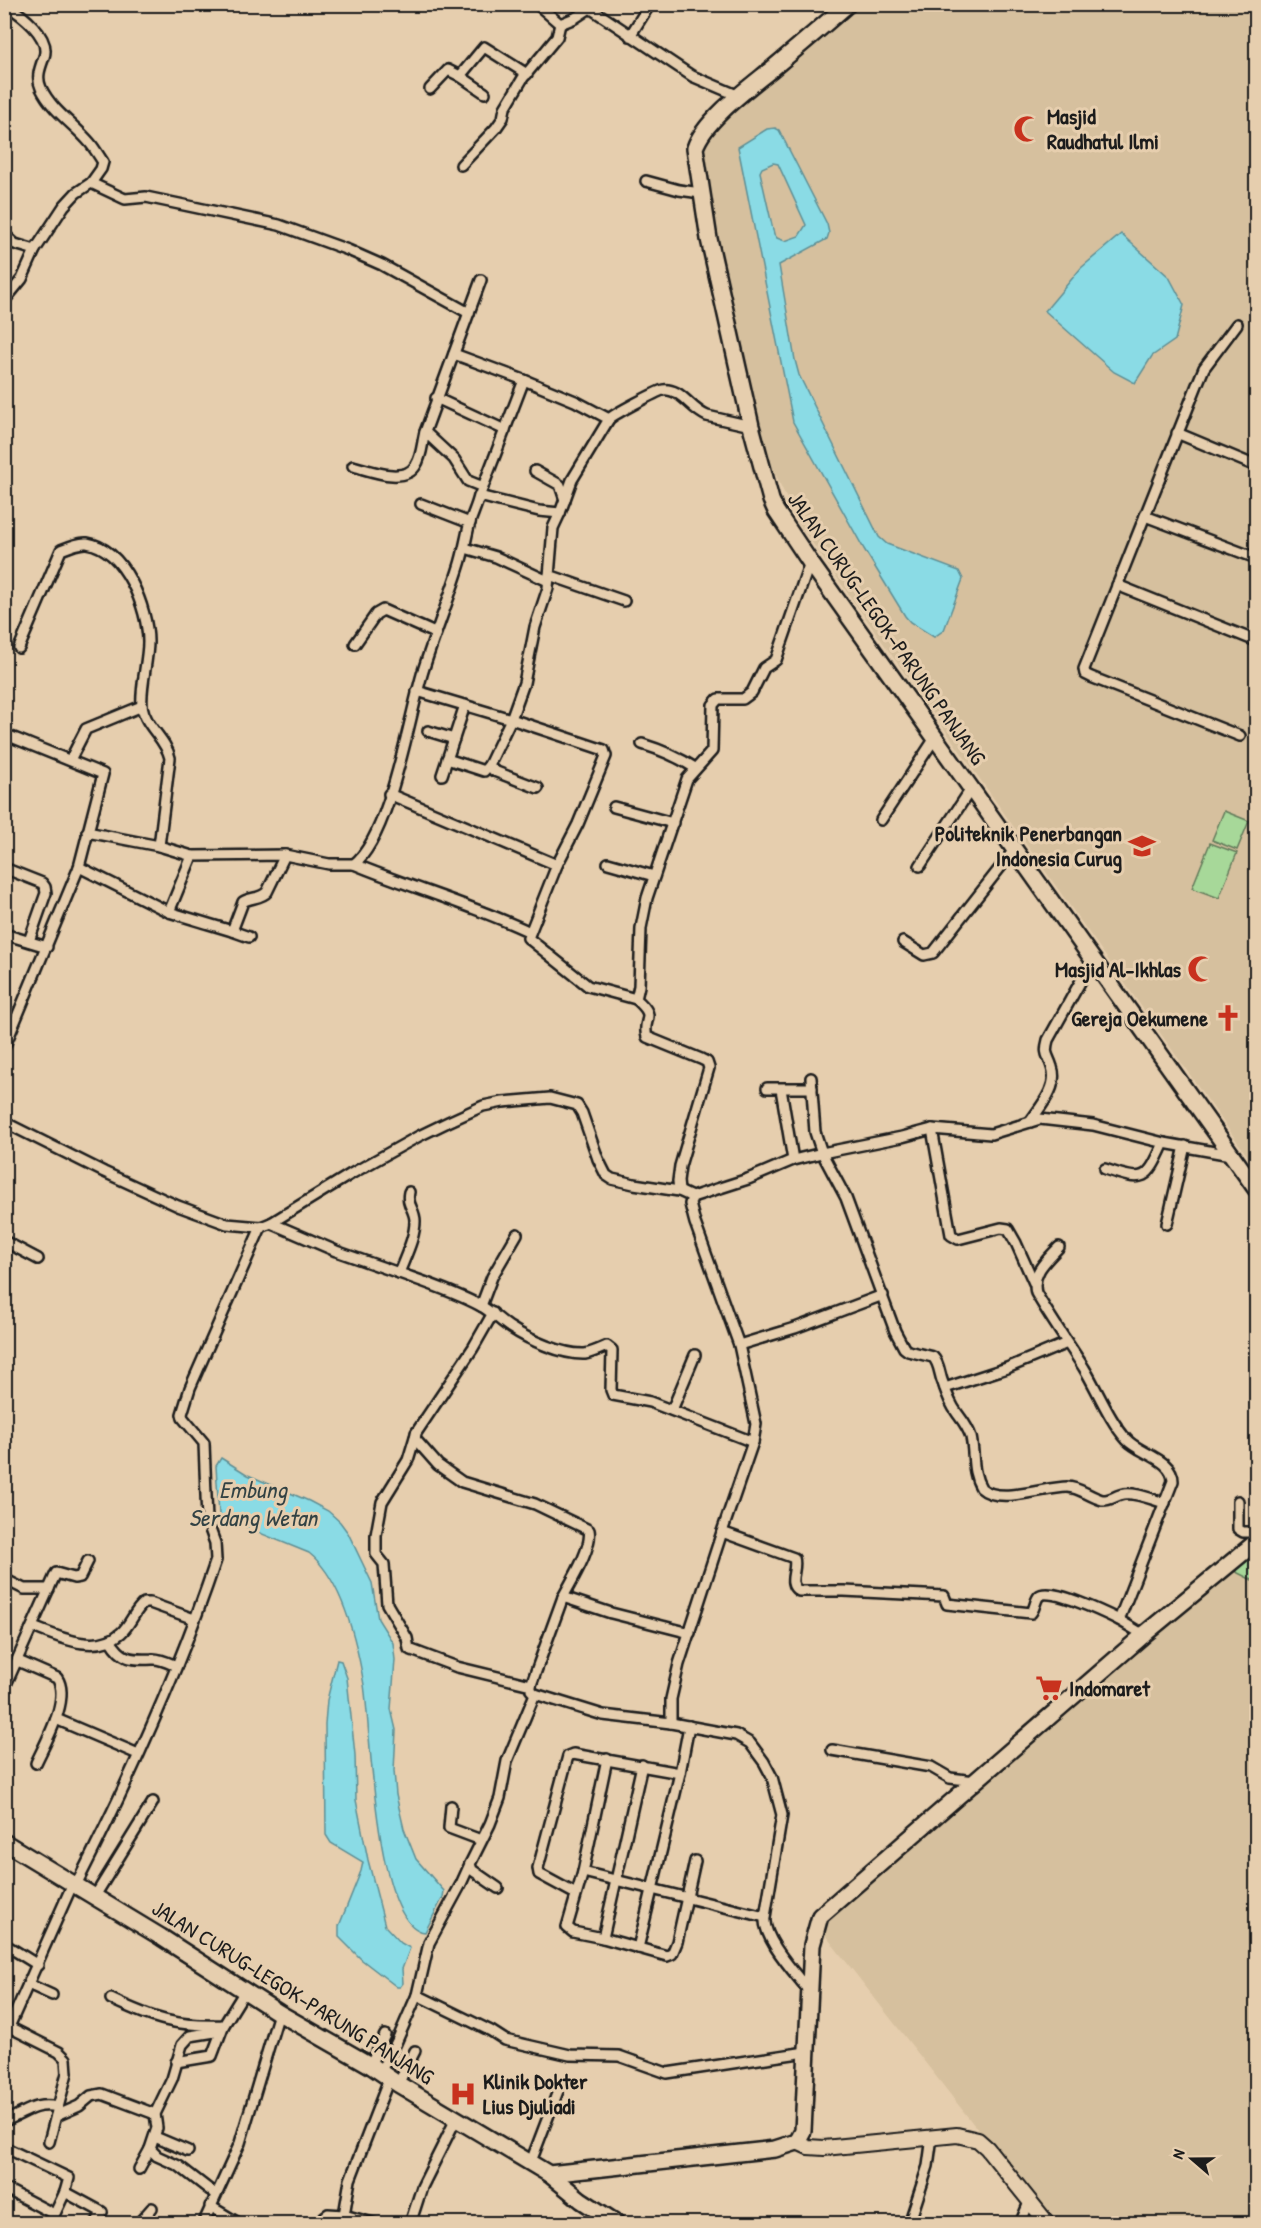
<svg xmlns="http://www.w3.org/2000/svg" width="1261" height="2228" font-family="'Patrick Hand',sans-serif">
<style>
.built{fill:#d6c09e}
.green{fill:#a7d899;stroke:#627a5a;stroke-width:1.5}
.water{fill:#8adbe5;stroke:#5e8f95;stroke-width:1.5;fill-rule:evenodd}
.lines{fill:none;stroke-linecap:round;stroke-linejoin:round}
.street-casing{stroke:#1c1c1c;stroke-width:14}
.secondary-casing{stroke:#1c1c1c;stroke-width:18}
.primary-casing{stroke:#1c1c1c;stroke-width:20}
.street{stroke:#e6ceae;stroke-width:9}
.secondary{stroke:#e6ceae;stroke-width:14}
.primary{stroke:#e6ceae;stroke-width:15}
.labels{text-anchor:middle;stroke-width:6;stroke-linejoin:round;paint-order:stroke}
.poi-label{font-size:22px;font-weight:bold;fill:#1c1c1c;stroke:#e6ceae;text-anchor:start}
.street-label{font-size:22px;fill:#1c1c1c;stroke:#e6ceae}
.water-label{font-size:24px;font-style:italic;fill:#324244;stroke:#e6ceae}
</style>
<rect width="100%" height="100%" fill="#e6ceae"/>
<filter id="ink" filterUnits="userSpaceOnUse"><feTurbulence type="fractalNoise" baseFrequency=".0167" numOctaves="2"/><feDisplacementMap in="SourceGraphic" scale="12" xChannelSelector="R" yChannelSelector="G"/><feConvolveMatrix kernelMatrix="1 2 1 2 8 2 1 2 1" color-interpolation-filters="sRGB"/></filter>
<g filter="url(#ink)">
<g class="built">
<polygon points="856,5 1256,5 1256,1168 798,523 762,445 701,160 711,129"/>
<polygon points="1256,1551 1256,2223 1051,2223 822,1931 827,1912 1185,1609"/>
</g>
<g class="green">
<polygon points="1224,811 1249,821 1237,850 1212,840"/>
<polygon points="1210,843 1237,853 1219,898 1192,888"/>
<polygon points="1256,1551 1256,1582 1234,1571"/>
</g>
<g class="water">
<path d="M775 128 779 130 827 224 829 233 827 239 779 265 795 360 799 375 879 537 887 544 959 571 963 579 944 630 934 637 910 622 905 616 864 549 793 422 738 147 767 129ZM773 163 778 164 806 225 799 236 785 241 777 238 774 234 760 172 762 168Z"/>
<polygon points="1121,234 1169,277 1184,305 1175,340 1152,356 1135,383 1114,372 1045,311 1081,268"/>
<path d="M221 1458 248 1475 309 1501 328 1511 340 1522 348 1533 372 1583 378 1619 393 1643 395 1660 391 1709 396 1730 394 1771 396 1795 404 1829 416 1859 444 1891 443 1897 425 1932C374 1926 371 1727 364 1685 357 1643 343 1580 309 1553L223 1518 219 1514 216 1466Z"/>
<polygon points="337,1660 341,1661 347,1678 355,1755 356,1800 368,1860 385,1926 401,1943 410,1948 402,1969 403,1983 400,1987 397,1987 362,1960 339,1937 339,1926 361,1871 363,1862 331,1843 326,1835 325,1724 327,1700"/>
</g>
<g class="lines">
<defs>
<g id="street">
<polyline points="537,4 560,24 575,18 590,8 692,76 739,96"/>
<polyline points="630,36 650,4"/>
<polyline points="460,76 485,93"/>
<polyline points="430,89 448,70 460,76 484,47 527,74"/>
<polyline points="461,165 496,128 503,118 505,108 523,78 557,37 560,24"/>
<polyline points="646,181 679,190 701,193"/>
<polyline points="91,183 125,199 146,197 279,225 348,250 382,265 469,313"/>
<polyline points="4,234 15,244 35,250"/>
<polyline points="481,280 425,432 454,459 468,481 483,487"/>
<path d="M4 301 22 279 35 250 64 206 76 193 91 183 101 169 103 162C99 156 95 149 90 143 74 124 52 111 41 88 36 77 40 68 44 57 51 36 21 14 5 4"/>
<polyline points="1237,324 1204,368 1197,385 1084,669 1085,674 1091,677 1240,736"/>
<polyline points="454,354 524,380"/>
<polyline points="436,398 505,430"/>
<polyline points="1177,433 1256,466"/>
<path d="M353 466C369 470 405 485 416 465 422 456 422 443 425 432"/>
<polyline points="535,471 560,485 565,500"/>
<polyline points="481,492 524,380 575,401 609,419"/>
<polyline points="421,504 470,523"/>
<polyline points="560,513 553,528 548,588 535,627 524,683 511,719 604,750 606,756 578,824 557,865 528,938 588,986 636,999"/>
<polyline points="1145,516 1256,558"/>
<polyline points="465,548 496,557 548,581"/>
<polyline points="549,575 624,601"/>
<polyline points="1117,585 1256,641"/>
<polyline points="355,644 376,614 383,610 435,633"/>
<path d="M19 648 61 550C68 547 79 542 87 543 125 549 148 609 148 642 148 661 140 688 142 706 145 726 166 739 170 758L159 846"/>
<polyline points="417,691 511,719 489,765 494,771 538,788"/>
<polyline points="428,731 454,739"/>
<polyline points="4,734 103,774 79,867 4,1048"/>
<path d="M642 744C662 750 678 757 695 768"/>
<polyline points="447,759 484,771 489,765"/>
<polyline points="70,760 86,729 142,706"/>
<polyline points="442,775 465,705"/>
<polyline points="389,794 557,865"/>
<polyline points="614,807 673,823"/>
<polyline points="881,820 935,738"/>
<path d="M87 832 159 846 192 856 285 855 329 864H354C390 836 409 717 423 671 434 636 448 602 459 567 464 552 466 537 470 522 473 513 477 505 479 496L539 511 560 513 572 480 609 419C614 414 658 391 663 390 668 389 673 391 677 393 688 400 695 411 707 416L751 426"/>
<polyline points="608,863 654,876"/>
<path d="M354 864C412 888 473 905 530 932"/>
<polyline points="920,866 971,789"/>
<path d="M79 867 169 912 232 931 243 902C250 897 261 899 267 892L285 855"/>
<polyline points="4,868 42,883 45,887 46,893 29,941"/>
<polyline points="169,912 192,856"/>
<polyline points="232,931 249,937"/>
<polyline points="4,934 47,947"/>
<polyline points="903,942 924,955 933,953 1014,850"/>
<path d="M811 1078 815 1132 822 1153 846 1198 895 1331 904 1348 908 1351 933 1357C940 1364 939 1374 943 1383 946 1392 951 1405 957 1413 963 1421 968 1427 971 1437 975 1455 971 1471 981 1488 999 1505 1045 1487 1067 1487 1079 1487 1090 1497 1102 1500 1110 1501 1116 1495 1124 1494 1136 1492 1153 1500 1165 1503"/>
<polyline points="767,1088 812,1088"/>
<polyline points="781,1089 793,1160"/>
<polyline points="4,1122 104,1172 178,1206 227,1224 261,1227 271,1223 351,1174 419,1136 448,1122 483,1106 503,1102 550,1098 577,1105 582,1113 598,1159 606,1175 612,1179 634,1184 679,1191 692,1197 748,1179 793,1160 822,1153 902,1137 932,1129 991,1134 1040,1119 1093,1125 1164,1143 1231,1155"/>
<path d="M1030 1122C1040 1107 1059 1087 1052 1067 1048 1054 1044 1055 1048 1040L1093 959"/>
<polyline points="932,1129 951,1235 958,1239 1001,1228 1008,1229 1016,1243 1034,1283"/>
<path d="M1105 1169C1146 1183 1147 1180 1164 1143"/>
<path d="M679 1191 678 1181 680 1166 709 1068 707 1062 701 1059 647 1037C641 1017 659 1019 636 999L639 986 641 928 647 898 687 779 712 751 713 705 718 699H743L747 696 752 692 764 668 776 660 810 562"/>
<path d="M409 1192C406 1205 415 1209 415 1221 415 1238 405 1257 399 1273 427 1283 455 1292 481 1306 492 1312 500 1321 511 1328 529 1340 563 1355 585 1354 592 1353 600 1349 607 1346L612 1350 611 1390 613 1395 650 1402 753 1442"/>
<polyline points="271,1223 336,1251 399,1273"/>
<polyline points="1167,1224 1185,1146"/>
<polyline points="4,1241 38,1259"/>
<path d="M1059 1247C1046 1261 1031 1273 1036 1293 1051 1319 1068 1343 1084 1368 1098 1391 1109 1420 1127 1440 1140 1454 1173 1459 1173 1481L1119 1620 1139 1632H1147"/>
<polyline points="481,1306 492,1277 517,1234"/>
<path d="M493 1313 473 1348 416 1433 415 1439 438 1465 462 1482 535 1504 589 1530C593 1547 571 1582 563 1597L611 1613 690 1633"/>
<polyline points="739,1345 795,1328 883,1295"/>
<polyline points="945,1388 1007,1368 1067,1343"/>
<polyline points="672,1410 695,1355"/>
<polyline points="415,1437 408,1460 382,1502 376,1535 376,1554 384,1564 387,1604 407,1638 409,1649 457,1667 531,1685"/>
<polyline points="1238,1501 1238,1529 1243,1532 1256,1532"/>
<path d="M722 1532 794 1558C798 1570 786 1583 799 1591H844L944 1596 947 1604 1031 1613C1035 1609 1035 1600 1039 1596 1049 1586 1107 1614 1119 1620"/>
<polyline points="4,1579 24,1589 49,1589"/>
<path d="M563 1597 531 1685V1690L535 1694 603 1715 671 1723 736 1735 750 1743 764 1762 772 1777 782 1815 765 1917C762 1938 796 1974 808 1990"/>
<path d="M33 1627C59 1637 96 1655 121 1633 131 1624 134 1611 144 1603H150L194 1619"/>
<path d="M110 1640C122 1660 131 1660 152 1659 160 1658 169 1663 176 1666"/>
<path d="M18 1661 57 1678C71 1699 45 1743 36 1763"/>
<polyline points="4,1689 56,1573 74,1578 80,1577 88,1561"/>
<polyline points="56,1719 138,1754"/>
<polyline points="671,1723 671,1699 679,1664 722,1532 753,1442 756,1424 739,1345 695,1223 690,1204 692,1197"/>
<polyline points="832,1750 931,1767 950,1778 975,1781"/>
<polyline points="642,1765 603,1938 667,1956 672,1954 677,1942 695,1861"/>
<polyline points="451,1806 449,1828 481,1840"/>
<polyline points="583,1872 765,1917"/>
<path d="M76 1885C129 1781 179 1671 216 1560L215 1543 207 1521 204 1443 183 1418 182 1414 190 1388 261 1227"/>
<polyline points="498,1888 472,1870 470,1864 490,1824 500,1798 507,1761 535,1694"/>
<polyline points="576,1894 539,1874 538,1868 568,1756 573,1754 680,1773"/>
<polyline points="95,1896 153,1802"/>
<polyline points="603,1938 573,1932 567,1927 583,1872 607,1759"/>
<polyline points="4,1944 38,1965"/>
<polyline points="638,1948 680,1773 689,1726"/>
<polyline points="28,1984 52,1995"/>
<polyline points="417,1995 491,2031 505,2040 570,2055 619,2056 667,2073 806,2052"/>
<path d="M111 1999C153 2019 177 2027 224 2025L245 1991"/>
<polyline points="4,2024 9,2027 73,1883"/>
<polyline points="9,2027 59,2052 66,2059 67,2073 49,2142"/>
<polyline points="176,2062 212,2056 223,2027"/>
<polyline points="370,2065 385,2035"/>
<polyline points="380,2072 396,2043 417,1995 429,1943 461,1884 470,1864"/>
<polyline points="398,2084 415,2051"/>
<polyline points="56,2116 79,2106 91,2096 102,2094 155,2114"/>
<path d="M4 2121C27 2113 33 2102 58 2107"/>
<polyline points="155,2137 188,2151"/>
<polyline points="4,2147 69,2178 65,2192 50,2224"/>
<polyline points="150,2149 157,2128 155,2114 172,2079 182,2045 190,2036 221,2031"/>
<polyline points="527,2161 532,2159 558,2091"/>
<polyline points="139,2169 150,2149 157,2156 179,2166 215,2194"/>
<polyline points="4,2188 54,2214"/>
<polyline points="65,2192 102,2212 96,2224"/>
<polyline points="210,2206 240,2224"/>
<polyline points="344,2215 350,2180 389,2079"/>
<polyline points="138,2224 152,2208"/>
<polyline points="203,2224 240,2143 279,2013"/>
<polyline points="321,2224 324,2217 328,2214 344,2215 376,2224"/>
<polyline points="410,2224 422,2187 456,2119"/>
<polyline points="909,2224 928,2166 932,2137"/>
<polyline points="1020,2224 1030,2200"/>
</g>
<polyline id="secondary" points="797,2142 808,2147 824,2148 957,2135 978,2140 987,2148 1048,2224"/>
<g id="primary">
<path d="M848 4C823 26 798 47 773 68 750 87 704 120 695 148L709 239 751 426 771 500 776 511 810 562 1256 1189"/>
<polyline points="4,1842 161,1937 279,2013 370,2065 398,2084 549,2174 775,2149 797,2142 803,2131 812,1945 820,1916 1147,1632 1256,1542"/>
<polyline points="549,2174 581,2200 618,2224"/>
</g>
</defs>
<use href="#street" class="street-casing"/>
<use href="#secondary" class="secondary-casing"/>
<use href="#primary" class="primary-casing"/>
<use href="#street" class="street"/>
<use href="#secondary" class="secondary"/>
<use href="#primary" class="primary"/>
</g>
</g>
<defs>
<symbol id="mosque-bare" viewBox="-9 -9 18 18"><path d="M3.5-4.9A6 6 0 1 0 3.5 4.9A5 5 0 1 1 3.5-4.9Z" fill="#c8321e" stroke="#e6ceae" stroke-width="2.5" paint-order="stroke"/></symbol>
<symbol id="university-bare" viewBox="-9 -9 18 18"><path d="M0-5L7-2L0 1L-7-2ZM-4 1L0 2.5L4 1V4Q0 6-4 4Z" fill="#c8321e" stroke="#e6ceae" stroke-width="2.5" paint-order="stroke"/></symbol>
<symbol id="church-bare" viewBox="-9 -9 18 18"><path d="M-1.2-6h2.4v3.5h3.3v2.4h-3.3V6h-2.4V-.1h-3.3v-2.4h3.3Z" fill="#c8321e" stroke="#e6ceae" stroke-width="2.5" paint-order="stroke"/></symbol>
<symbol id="supermarket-bare" viewBox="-9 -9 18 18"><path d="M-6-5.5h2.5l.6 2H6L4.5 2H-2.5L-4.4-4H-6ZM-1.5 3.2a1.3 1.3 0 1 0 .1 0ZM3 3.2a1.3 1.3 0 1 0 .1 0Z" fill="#c8321e" stroke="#e6ceae" stroke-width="2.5" paint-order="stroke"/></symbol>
<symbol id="hospital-bare" viewBox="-9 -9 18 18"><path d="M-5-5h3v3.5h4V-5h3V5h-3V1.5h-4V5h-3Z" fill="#c8321e" stroke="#e6ceae" stroke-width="2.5" paint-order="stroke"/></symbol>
</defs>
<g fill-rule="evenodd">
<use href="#mosque-bare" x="1008" y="110" width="38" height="38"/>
<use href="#university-bare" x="1123" y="827" width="38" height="38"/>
<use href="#mosque-bare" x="1182" y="950" width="38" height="38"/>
<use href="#church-bare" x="1209" y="999" width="38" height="38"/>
<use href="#supermarket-bare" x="1030" y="1669" width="38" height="38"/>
<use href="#hospital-bare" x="444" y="2075" width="38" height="38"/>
</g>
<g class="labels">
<g class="poi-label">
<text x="1047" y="124">Masjid<tspan x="1047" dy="25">Raudhatul Ilmi</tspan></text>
<text x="1122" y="841" text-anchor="end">Politeknik Penerbangan<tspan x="1122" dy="25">Indonesia Curug</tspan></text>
<text x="1181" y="977" text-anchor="end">Masjid Al-Ikhlas</text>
<text x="1208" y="1026" text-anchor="end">Gereja Oekumene</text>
<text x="1069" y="1696">Indomaret</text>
<text x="483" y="2089">Klinik Dokter<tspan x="483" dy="25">Lius Djuliadi</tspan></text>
</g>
<g class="street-label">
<text transform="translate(887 628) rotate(55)" y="8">JALAN CURUG–LEGOK–PARUNG PANJANG</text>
<text transform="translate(293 1992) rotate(32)" y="8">JALAN CURUG–LEGOK–PARUNG PANJANG</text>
</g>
<g class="water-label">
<text x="253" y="1498">Embung<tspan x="253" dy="28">Serdang Wetan</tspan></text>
</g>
</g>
<rect width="1261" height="2228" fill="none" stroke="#e6ceae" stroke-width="24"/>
<rect x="12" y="12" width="1237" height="2204" fill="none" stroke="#1c1c1c" stroke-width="2" filter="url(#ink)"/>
<g transform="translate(1192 2159) rotate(290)" stroke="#e6ceae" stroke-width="4.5" paint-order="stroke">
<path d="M0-4.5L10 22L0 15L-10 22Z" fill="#1c1c1c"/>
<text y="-9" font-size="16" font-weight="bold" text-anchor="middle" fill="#1c1c1c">N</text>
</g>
</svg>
